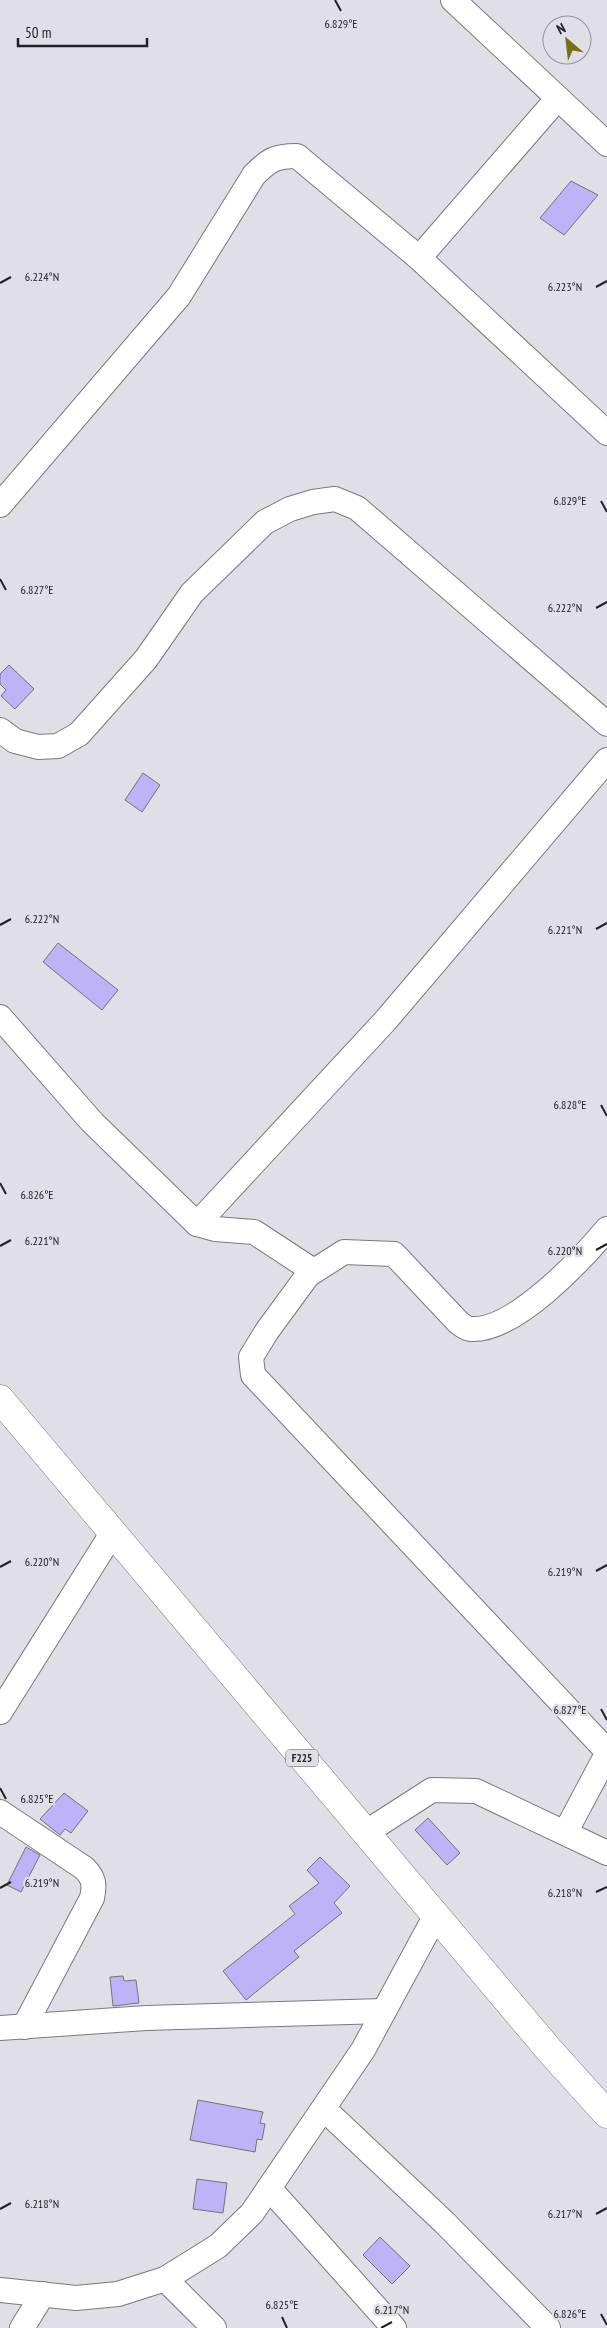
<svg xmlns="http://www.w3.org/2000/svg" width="607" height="2328" font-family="'PT Sans Narrow',sans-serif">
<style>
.building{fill:#beb3f7;stroke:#73737a}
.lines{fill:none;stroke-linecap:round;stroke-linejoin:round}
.minor-casing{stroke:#797880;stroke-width:26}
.major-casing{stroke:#797880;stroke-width:29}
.minor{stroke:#fff;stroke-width:24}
.major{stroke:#fff;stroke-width:28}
.ticks{fill:none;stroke:#222125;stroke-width:2}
.labels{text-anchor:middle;stroke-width:4.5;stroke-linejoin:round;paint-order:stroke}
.shield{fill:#e0dfe8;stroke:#5b5a60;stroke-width:1}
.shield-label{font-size:11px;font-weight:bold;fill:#222125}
.ticks-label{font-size:12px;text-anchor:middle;fill:#222125;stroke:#e0dfe8;stroke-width:4.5;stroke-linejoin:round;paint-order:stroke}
</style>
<rect width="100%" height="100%" fill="#e0dfe8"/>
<g class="building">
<polygon points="571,181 598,195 564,235 540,218"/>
<polygon points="9,665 34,689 15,709 1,696 6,690 0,684 0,674"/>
<polygon points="143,773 160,785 142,812 125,800"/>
<polygon points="58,943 118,990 102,1010 43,962"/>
<polygon points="64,1793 88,1811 71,1833 65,1829 60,1835 40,1819"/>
<polygon points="428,1818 460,1853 447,1865 415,1830"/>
<polygon points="26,1847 40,1855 21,1892 7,1885"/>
<polygon points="320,1857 350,1886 334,1903 342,1913 294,1951 299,1957 246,2000 223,1971 295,1914 289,1906 319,1883 307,1870"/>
<polygon points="123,1976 124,1981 136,1980 139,2003 113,2006 110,1977"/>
<polygon points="198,2100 263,2112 260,2123 265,2124 262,2140 257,2139 255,2152 190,2140"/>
<polygon points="197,2179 227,2183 223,2213 193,2209"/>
<polygon points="380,2237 410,2266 392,2284 363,2255"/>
</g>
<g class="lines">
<defs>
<g id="minor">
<polyline points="453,0 607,144"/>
<polyline points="419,258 558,98"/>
<path d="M0 505 179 296 254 175C269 160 275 156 297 156L419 258 607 433"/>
<polyline points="0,730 15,741 38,747 58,746 79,734 146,659 192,593 265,522 290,509 313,502 335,499 357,508 607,724"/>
<polyline points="0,1017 92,1122 197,1224 215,1229 254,1232 309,1268 308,1275 267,1331 251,1357 253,1375 607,1751"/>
<polyline points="197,1224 386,1020 607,760"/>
<path d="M308 1275 344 1252 394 1254 458 1322C462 1325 466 1329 471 1329 514 1332 581 1260 607 1229"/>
<polyline points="0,1712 113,1532"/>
<path d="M0 1812 84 1868C94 1878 95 1884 92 1898L24 2027"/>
<polyline points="365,1833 432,1790 476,1791 607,1853"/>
<polyline points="565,1833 607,1754"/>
<polyline points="0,2028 146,2018 384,2011"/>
<polyline points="324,2109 445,2223 548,2328"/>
<polyline points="269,2188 394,2328"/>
<polyline points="165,2279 214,2328"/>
<polyline points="0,2290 76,2298 118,2294 165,2279 218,2246 252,2213 363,2050 436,1915"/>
<polyline points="22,2328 43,2294"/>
</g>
<polyline id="major" points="0,1399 550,2051 607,2114"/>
</defs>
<use href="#minor" class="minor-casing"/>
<use href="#major" class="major-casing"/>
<use href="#minor" class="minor"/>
<use href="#major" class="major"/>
</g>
<path class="ticks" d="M335 0 341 11M0 283 11 277M596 287 607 281M601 501 607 512M0 579 6 590M596 608 607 602M0 925 11 919M596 929 607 923M601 1105 607 1116M0 1183 6 1194M0 1246 11 1240M596 1250 607 1244M0 1567 11 1561M596 1571 607 1565M601 1709 607 1720M0 1788 6 1799M0 1888 11 1882M596 1892 607 1887M0 2209 11 2203M596 2214 607 2208M601 2314 607 2325M282 2317 287 2328M381 2328 392 2322"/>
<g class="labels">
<rect class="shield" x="286" y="1749.5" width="32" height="17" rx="4"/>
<g class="shield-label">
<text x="302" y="1762">F225</text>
</g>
</g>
<g class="ticks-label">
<text x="341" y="28">6.829°E</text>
<text x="42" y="281">6.224°N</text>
<text x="565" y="291">6.223°N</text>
<text x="570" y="505">6.829°E</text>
<text x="37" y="594">6.827°E</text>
<text x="565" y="612">6.222°N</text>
<text x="42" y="923">6.222°N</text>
<text x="565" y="934">6.221°N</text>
<text x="570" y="1109">6.828°E</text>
<text x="37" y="1199">6.826°E</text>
<text x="42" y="1245">6.221°N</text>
<text x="565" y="1255">6.220°N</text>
<text x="42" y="1566">6.220°N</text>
<text x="565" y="1576">6.219°N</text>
<text x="570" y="1714">6.827°E</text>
<text x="37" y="1803">6.825°E</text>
<text x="42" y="1887">6.219°N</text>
<text x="565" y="1897">6.218°N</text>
<text x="42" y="2208">6.218°N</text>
<text x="565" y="2218">6.217°N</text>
<text x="282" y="2309">6.825°E</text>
<text x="392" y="2314">6.217°N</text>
<text x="570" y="2318">6.826°E</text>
</g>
<g transform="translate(567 40) rotate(332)"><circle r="24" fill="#e0dfe8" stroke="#94939a"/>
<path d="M0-4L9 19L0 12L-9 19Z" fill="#747113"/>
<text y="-8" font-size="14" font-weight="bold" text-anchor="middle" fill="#222125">N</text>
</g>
<path d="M18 38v8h129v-8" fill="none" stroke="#222125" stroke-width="2.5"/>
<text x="25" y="38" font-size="15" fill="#222125" stroke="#e0dfe8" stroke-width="4" paint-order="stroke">50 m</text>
</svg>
